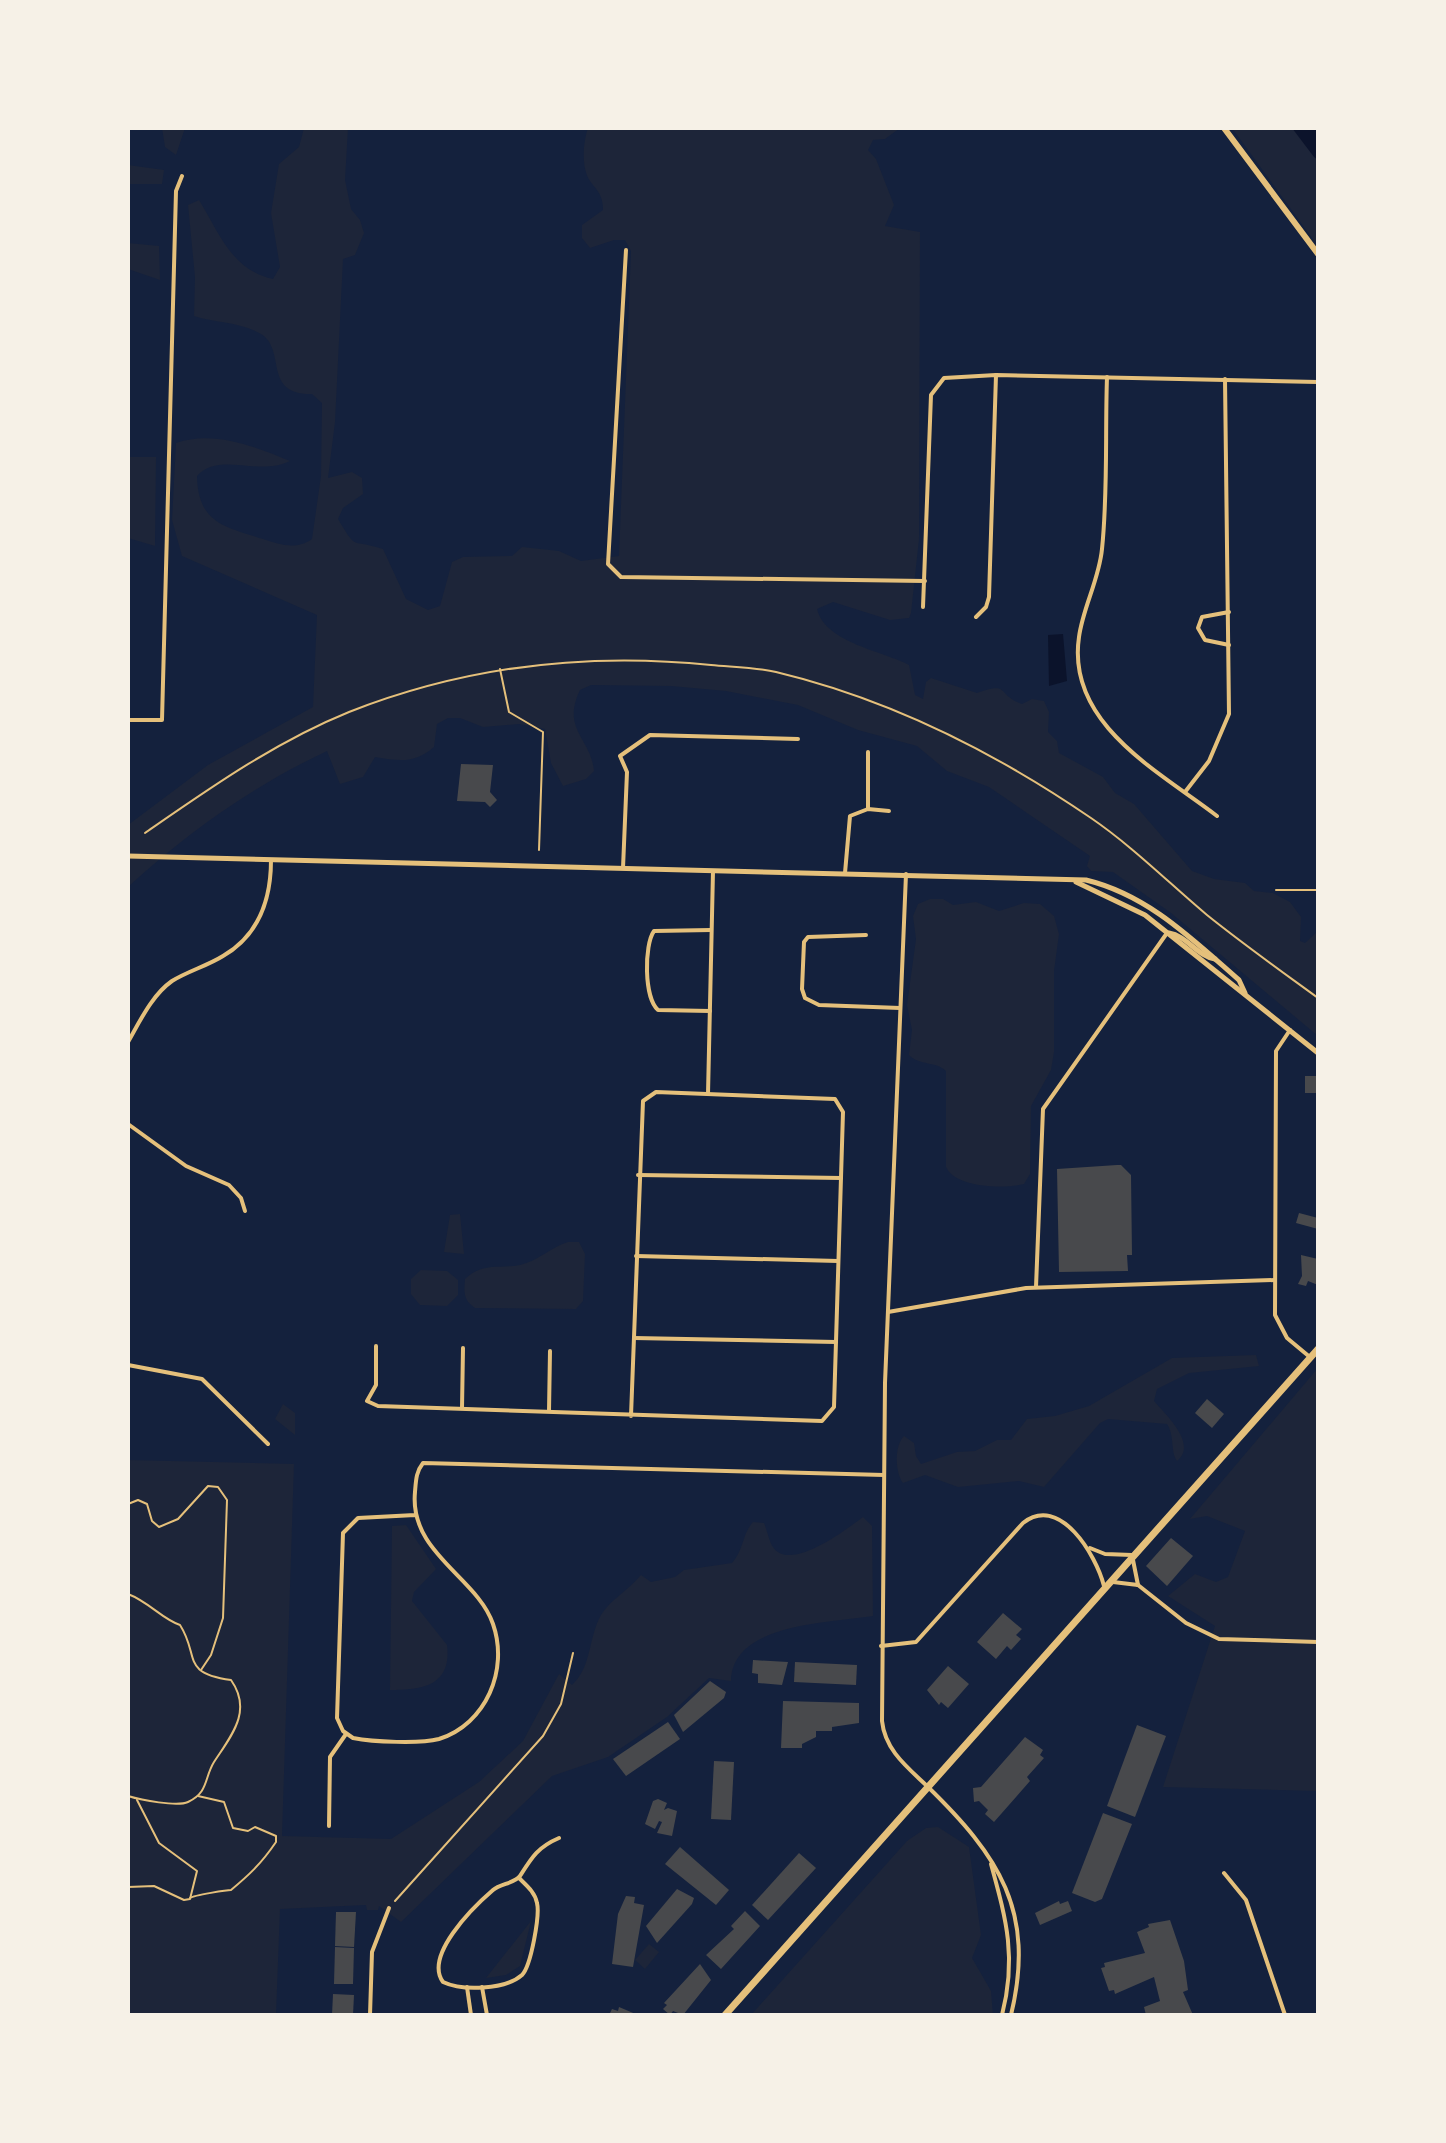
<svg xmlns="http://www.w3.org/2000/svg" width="1446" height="2143" font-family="'Sofia Sans Condensed',sans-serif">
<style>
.green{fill:#1d2539}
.water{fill:#0b132b}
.building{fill:#48494c}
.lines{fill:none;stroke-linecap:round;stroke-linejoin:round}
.path{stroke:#e5c07b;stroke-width:2}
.service{stroke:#e5c07b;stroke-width:2}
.minor{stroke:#e5c07b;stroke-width:4}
.tertiary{stroke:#e5c07b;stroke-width:5}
.secondary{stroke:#e5c07b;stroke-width:6}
.primary{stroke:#e5c07b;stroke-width:7}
</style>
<rect width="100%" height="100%" fill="#14213d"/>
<g class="green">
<polygon points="162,128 185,128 176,155 165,147"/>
<path d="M304 128H348L345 180 351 209 360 220 364 233 355 255 343 259 335 422 328 478 352 472 362 478 363 494 343 508 338 519C358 552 349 538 383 549L406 599 428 610 440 606 452 562 463 557 512 556 522 547 559 551 581 561 619 556 631 251 625 240H614L590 248 582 238V225L603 210C603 195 598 192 590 181 581 168 583 142 588 128H900L885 139 873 140 868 150 876 159 894 205 885 226 920 232 919 539 911 613 909 618 890 620 833 602 817 609C825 643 886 652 909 665L915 695 923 699 926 682 931 678 977 693C1011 681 995 694 1022 704L1032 699 1044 701 1049 712 1048 732 1057 741 1059 753 1103 777 1115 793 1134 804 1192 871 1214 879 1245 883 1254 891 1273 893 1290 902 1301 917 1300 941 1305 943 1318 931V1036L1171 913 1113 872 1091 871 1087 866 1090 856 989 787 947 771 917 746 858 730 798 705 726 691 671 686 591 685 580 690C561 730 591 738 594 771L586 779 563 786 551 763 545 729 519 724 483 727 460 718H448L437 724 434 747C414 764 400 761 375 757L363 777 340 784 327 751C253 786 189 831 128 887V825L208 765 313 707 317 615 182 556 172 520 176 443C213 430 254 446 290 461 257 477 220 451 197 476 198 524 226 527 263 539 281 545 296 550 312 539L321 476 322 403 312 394C262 395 287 350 261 334 241 322 215 323 194 316L195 277 188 205 199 200C219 232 231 270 273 279L280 267 271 213 279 164 299 147Z"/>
<polygon points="1232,128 1318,128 1318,245 1312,238"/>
<polygon points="128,165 164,170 162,184 128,184"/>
<polygon points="128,243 159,246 160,280 128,269"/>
<polygon points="128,457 156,457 155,546 128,538"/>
<path d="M930 899H943L953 905 976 902 999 911 1024 903 1040 904 1054 916 1059 934 1054 971V1052L1051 1070 1031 1106 1030 1174 1024 1184C1005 1189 955 1188 946 1167V1071C936 1061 920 1066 909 1055L912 1030 907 1005 916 939 913 916 918 904Z"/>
<polygon points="460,1214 464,1254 444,1252 450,1215"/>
<path d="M568 1242H579L585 1254 583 1301 576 1309 475 1308C463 1300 464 1292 465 1279 483 1262 498 1269 520 1265 538 1261 551 1247 568 1242Z"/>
<polygon points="421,1270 447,1271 458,1280 458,1295 447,1306 420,1305 411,1294 411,1279"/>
<path d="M1256 1355 1259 1366 1189 1373 1157 1389 1154 1401C1166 1415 1198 1444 1177 1461 1170 1451 1175 1436 1167 1424L1108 1419 1100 1423 1044 1487 1019 1481 958 1487 925 1475 903 1483C895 1472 894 1446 904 1436L914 1443 916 1456 921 1464 957 1452 975 1451 997 1440H1011L1027 1419 1055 1416 1089 1406 1172 1358Z"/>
<polygon points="1318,1368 1318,1791 1163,1787 1215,1626 1168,1596 1195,1574 1216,1582 1228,1577 1245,1531 1207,1516 1190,1519"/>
<polygon points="283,1404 295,1413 295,1435 275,1419"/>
<path d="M128 1460 294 1464 282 1836 391 1839 479 1782 523 1741 559 1674 572 1685C592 1667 588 1638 601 1615 611 1599 629 1590 641 1575L651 1582 675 1577 684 1570 732 1563C744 1550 742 1534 753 1522L764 1523C767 1530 769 1541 773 1547 790 1573 847 1529 863 1517L872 1526 873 1616C830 1623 732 1623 731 1681L709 1678 667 1717 608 1757 552 1776 401 1922 379 1906 378 1910H367L366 1905 280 1909 276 2015H128Z"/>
<path d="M406 1525 436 1569 414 1592 412 1601 447 1645C452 1686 422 1690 390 1690L392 1526Z"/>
<polygon points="938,1827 969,1847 981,1935 972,1958 991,1991 993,2015 751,2015 907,1841 926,1828"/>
<polygon points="531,1921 520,1966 506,1975 486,1978"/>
<polygon points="649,1944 659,1952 645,1969 635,1960"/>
</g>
<g class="water">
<polygon points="1292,128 1318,128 1318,160 1314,157"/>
<polygon points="1063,634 1067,681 1049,686 1048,635"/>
</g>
<g class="building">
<polygon points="461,764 493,765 490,792 497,800 490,807 485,802 457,801"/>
<rect x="1305" y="1076" width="13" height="17"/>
<polygon points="1117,1165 1121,1165 1131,1175 1132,1255 1127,1255 1128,1271 1059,1272 1057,1169"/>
<polygon points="1299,1213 1318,1218 1318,1229 1296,1223"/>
<polygon points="1301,1255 1318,1259 1318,1285 1308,1281 1306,1286 1298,1284 1302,1276"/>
<polygon points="1207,1399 1224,1414 1212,1428 1195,1413"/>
<polygon points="1171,1538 1193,1556 1167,1586 1146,1566"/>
<polygon points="1003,1613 1022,1629 1016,1635 1021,1639 1011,1650 1007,1646 996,1659 977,1642"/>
<polygon points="753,1660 788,1662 782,1685 758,1683 758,1674 752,1673"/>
<polygon points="795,1662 857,1665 856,1685 794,1682"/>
<polygon points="948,1666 969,1684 948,1708 941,1702 939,1705 927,1690"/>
<polygon points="710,1681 726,1692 724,1698 683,1732 674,1715"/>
<polygon points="783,1701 859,1703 859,1723 832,1727 832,1731 816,1731 816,1737 802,1744 802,1748 781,1748"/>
<polygon points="668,1722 680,1739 626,1776 613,1759"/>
<polygon points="1137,1725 1166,1736 1135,1817 1107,1806"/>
<polygon points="1025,1737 1043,1750 1040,1755 1044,1758 1027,1777 1030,1781 994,1822 985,1814 988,1810 979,1801 974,1802 973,1788 981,1787"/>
<polygon points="714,1761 734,1762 731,1820 711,1819"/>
<polygon points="658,1799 667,1803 664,1810 668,1808 677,1811 672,1836 657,1833 662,1822 659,1821 655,1829 645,1824 653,1801"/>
<polygon points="1103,1813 1132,1824 1102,1899 1095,1902 1072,1893"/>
<polygon points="680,1847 729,1890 716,1905 665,1864"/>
<polygon points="799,1853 816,1868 768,1920 752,1905"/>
<polygon points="677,1889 694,1898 692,1904 657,1943 646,1926"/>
<polygon points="626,1896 635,1897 634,1903 644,1905 633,1967 612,1964 618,1914"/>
<polygon points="1059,1901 1060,1904 1068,1901 1072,1911 1040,1925 1035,1913"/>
<polygon points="745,1911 760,1926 721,1969 706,1955 734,1929 731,1926"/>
<polygon points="336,1912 356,1912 354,1947 335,1946"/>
<polygon points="1170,1920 1184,1961 1188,1990 1183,1992 1193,2015 1146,2015 1144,2007 1160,2001 1154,1977 1115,1994 1114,1990 1109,1991 1101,1968 1105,1967 1104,1963 1145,1953 1137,1932 1149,1927 1148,1924"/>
<polygon points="335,1947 354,1948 353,1984 334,1984"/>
<polygon points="700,1964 711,1980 683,2015 673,2011 670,2015 663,2009 667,2005 664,2003"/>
<polygon points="333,1994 354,1995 353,2015 332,2015"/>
<polygon points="619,2007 638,2015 609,2015 612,2009 618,2011"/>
</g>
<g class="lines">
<g class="path">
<polyline points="500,669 509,712 543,732 539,850"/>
<path d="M145 833C210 788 275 742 349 712 466 666 586 652 711 665 732 667 755 667 776 672 889 699 996 753 1091 818 1132 846 1169 883 1207 915 1243 944 1281 971 1318 998"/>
<polyline points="128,1504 138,1500 147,1504 152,1521 159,1527 178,1519 208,1486 218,1487 227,1500 223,1618 211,1655 201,1670"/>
<path d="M128 1594C149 1602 162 1619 180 1625 200 1656 180 1673 231 1680 253 1711 231 1736 214 1762 204 1778 209 1792 188 1802 177 1807 141 1800 128 1796"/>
<polyline points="128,1887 154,1886 184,1900 190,1899 197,1871 159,1843 137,1800"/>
<path d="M190 1898C194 1895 228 1890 231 1890 249 1875 261 1864 276 1842V1836L255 1827 248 1831 233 1828 224 1802 198 1796"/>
<polyline points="395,1901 543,1736 561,1704 573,1653"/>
</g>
<polyline class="service" points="1276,890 1318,890"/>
<g class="minor">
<polyline points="626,250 608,564 621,577 925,581"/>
<path d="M1107 377C1105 434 1108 492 1102 549 1099 580 1083 607 1079 637 1066 724 1160 772 1217 816"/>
<polyline points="923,607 931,395 944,378 996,375 1318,382"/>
<polyline points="976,617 986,607 989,597 996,375"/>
<polyline points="1229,645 1205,640 1198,628 1202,617 1229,612"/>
<polyline points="128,720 162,720 176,191 182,176"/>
<polyline points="1185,792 1209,761 1229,714 1225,379"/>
<polyline points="868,809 868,752"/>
<polyline points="623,868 627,772 620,756 650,735 798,739"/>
<polyline points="845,873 850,816 868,809 889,811"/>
<path d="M906 874 885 1383 882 1721C885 1750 907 1767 927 1786 999 1856 1036 1911 1011 2015"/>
<polyline points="866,935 808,937 804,942 802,989 805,998 819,1005 900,1008"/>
<path d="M710 1011 658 1010C644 998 644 945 654 931L711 930"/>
<polyline points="1290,1030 1276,1051 1275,1315 1287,1338 1311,1358"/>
<path d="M128 1042C140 1021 152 995 172 981 188 971 207 966 223 956 259 935 271 898 271 860"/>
<polyline points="708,1094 713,871"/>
<polyline points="128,1124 186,1166 229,1185 241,1198 245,1211"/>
<polyline points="638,1175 841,1178"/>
<polyline points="636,1256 838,1261"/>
<polyline points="1036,1287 1043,1109 1167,933"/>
<polyline points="888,1312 1026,1288 1275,1280"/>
<polyline points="634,1338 836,1342"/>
<polyline points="376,1346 376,1385 367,1401 378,1406 822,1421 834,1407 843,1112 835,1099 656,1092 643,1101 631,1416"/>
<polyline points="128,1365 202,1379 268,1444"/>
<polyline points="462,1408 463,1348"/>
<polyline points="549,1411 550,1351"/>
<path d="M415 1515 358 1518 343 1533 337 1718 343 1731 353 1738C373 1742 420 1744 439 1739 486 1724 509 1670 493 1624 477 1577 409 1553 415 1492 416 1480 416 1472 423 1463L884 1475"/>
<polyline points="1090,1548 1105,1554 1132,1555 1138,1585"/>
<polyline points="1113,1582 1138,1585"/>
<polyline points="1138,1585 1186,1623 1219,1639 1318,1642"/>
<path d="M881 1646 916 1642 1023 1523C1060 1494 1096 1555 1104 1586"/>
<polyline points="329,1826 330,1757 346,1734"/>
<path d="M991 1864C1006 1919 1017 1957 1002 2015"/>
<polyline points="1224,1873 1246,1900 1285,2015"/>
<path d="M519 1878C526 1885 535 1892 537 1903 540 1915 531 1966 522 1975 505 1990 462 1991 443 1982 424 1956 472 1908 493 1890 500 1884 515 1883 520 1876 532 1857 538 1847 559 1838"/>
<polyline points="467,1987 471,2015"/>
<polyline points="482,1987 487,2015"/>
<polyline points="370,2015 372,1952 389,1908"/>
</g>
<g class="tertiary">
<path d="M128 856 1086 880C1148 895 1192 939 1239 980L1245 993"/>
<polyline points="1076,882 1145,915 1318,1053"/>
<path d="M1169 933C1187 936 1197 956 1215 959"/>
</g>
<polyline class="secondary" points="1224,128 1318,254"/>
<polyline class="primary" points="725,2015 1318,1349"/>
</g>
<rect width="1446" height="2143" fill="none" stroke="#f6f1e7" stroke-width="260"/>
</svg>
